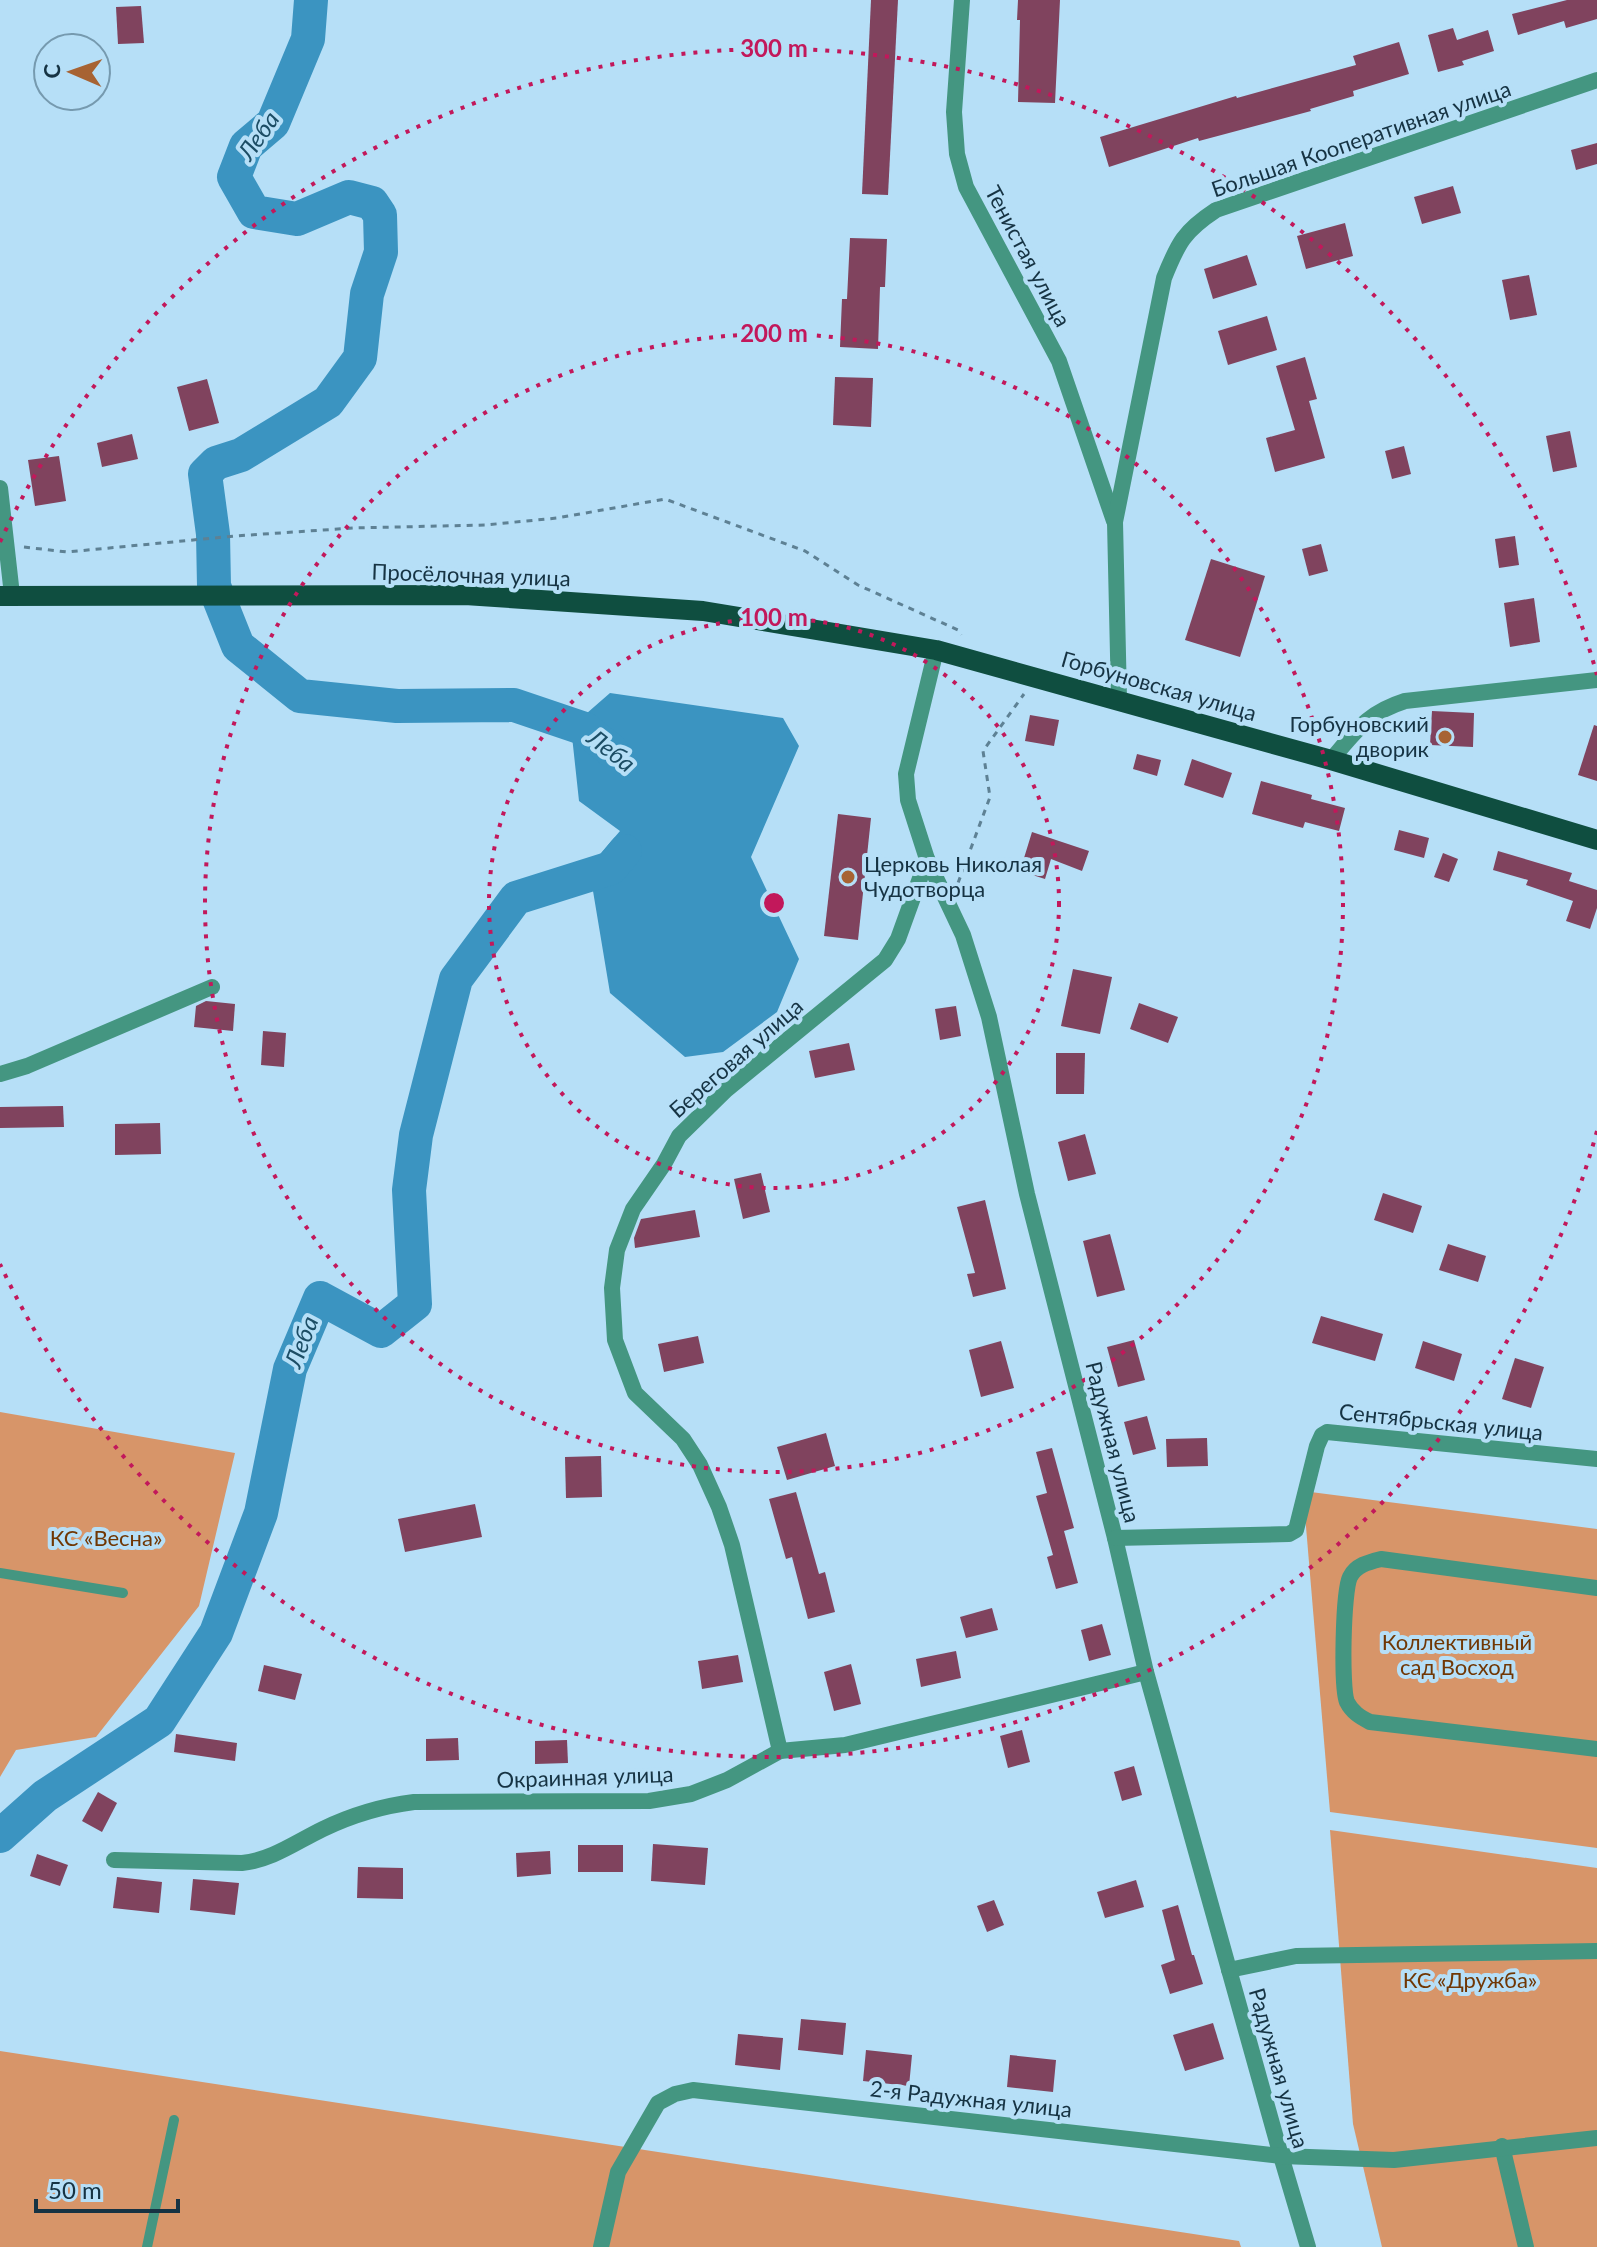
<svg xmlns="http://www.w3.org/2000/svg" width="1597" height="2247" font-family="Lato,sans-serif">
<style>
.green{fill:#d79569}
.water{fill:#3b94c1}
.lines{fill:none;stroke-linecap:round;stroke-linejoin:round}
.river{stroke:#3b94c1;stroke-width:34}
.building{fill:#80435e}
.path{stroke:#5e8194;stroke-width:3;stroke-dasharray:6 6;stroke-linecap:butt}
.lane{stroke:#449681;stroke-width:10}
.street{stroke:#449681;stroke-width:16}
.primary{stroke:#0f4e40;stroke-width:20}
.ring{fill:none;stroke:#c2185b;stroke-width:4;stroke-dasharray:4 8}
.poi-dot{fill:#a76333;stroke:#b6dff7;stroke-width:3}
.labels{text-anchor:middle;stroke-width:8;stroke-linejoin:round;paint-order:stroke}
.street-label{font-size:22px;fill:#163343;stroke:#b6dff7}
.poi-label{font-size:22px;fill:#163343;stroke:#b6dff7;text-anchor:end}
.park-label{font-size:22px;fill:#703704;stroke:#b6dff7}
.water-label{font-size:24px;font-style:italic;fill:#1c4d65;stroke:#b6dff7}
.centre{fill:#c2185b;stroke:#b6dff7;stroke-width:4}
.ring-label{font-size:24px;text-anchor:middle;font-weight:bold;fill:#c2185b;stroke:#b6dff7;stroke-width:8;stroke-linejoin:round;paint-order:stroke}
</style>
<rect width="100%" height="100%" fill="#b6dff7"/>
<g class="green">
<polygon points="0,1412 235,1453 199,1606 96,1737 16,1750 0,1777"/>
<polygon points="1303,1491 1597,1529 1597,1848 1330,1812"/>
<polygon points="1330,1830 1597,1868 1597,2247 1382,2247 1353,2124"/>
<polygon points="0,2051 1239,2241 1241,2247 0,2247"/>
</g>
<polygon class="water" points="610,693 783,718 799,746 751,857 799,959 777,1012 723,1052 685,1057 610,993 589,867 620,831 579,801 571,727"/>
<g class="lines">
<g class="river">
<polyline points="311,0 308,39 273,123 246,146 234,177 254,212 297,219 349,197 372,203 380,215 381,252 367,294 360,358 328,402 241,455 216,463 205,474 213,534 214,586 238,646 300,696 397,706 514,705 585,729 612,751"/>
<polyline points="0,1836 45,1796 159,1721 216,1633 261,1513 290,1369 320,1298 381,1331 415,1304 409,1190 416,1135 456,979 516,898 611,868 625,851"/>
</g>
</g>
<g class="building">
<polygon points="871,0 898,0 888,195 862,194"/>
<polygon points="1018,0 1060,0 1055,103 1018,102 1020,20 1017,20"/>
<polygon points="1567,0 1597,0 1597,19 1566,28 1564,21 1518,35 1512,14"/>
<polygon points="141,6 144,43 118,44 116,7"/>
<polygon points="1453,28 1457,40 1488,30 1494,51 1462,61 1464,65 1438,72 1428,35"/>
<polygon points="1399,42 1409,74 1353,91 1354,96 1310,109 1311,111 1199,141 1198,138 1109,167 1100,137 1236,96 1237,98 1356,65 1353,56"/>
<polygon points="1597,143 1597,164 1576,170 1571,150"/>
<polygon points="1453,186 1461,213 1422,224 1414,197"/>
<polygon points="1345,223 1353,256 1306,269 1297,236"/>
<polygon points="850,238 887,239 885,287 880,287 878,349 840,347 842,299 847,299"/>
<polygon points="1247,255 1257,285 1213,299 1204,269"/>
<polygon points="1529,275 1537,315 1510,320 1502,280"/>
<polygon points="1267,316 1277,350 1228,365 1218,331"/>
<polygon points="1305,357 1317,399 1309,401 1325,458 1275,472 1266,438 1295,430 1276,366"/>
<polygon points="835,377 873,378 871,427 833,425"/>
<polygon points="207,379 219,423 189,431 177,387"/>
<polygon points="1570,431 1577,467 1553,472 1546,436"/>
<polygon points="132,434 138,459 102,467 97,443"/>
<polygon points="1404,446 1411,474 1392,479 1385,451"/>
<polygon points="59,456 66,501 35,506 28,460"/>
<polygon points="1515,536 1519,565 1499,568 1495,539"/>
<polygon points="1321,544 1328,571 1309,576 1302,549"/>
<polygon points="1211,559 1265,576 1240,657 1185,640"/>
<polygon points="1534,598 1540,642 1510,647 1504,603"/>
<polygon points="1432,711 1474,713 1473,747 1430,745"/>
<polygon points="1030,715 1059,720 1054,746 1025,741"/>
<polygon points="1594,725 1597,726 1597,781 1578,775"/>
<polygon points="1137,754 1161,760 1157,776 1133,769"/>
<polygon points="1192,759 1232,773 1223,798 1184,785"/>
<polygon points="1261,781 1312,795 1311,799 1345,808 1339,831 1305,822 1303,828 1252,814"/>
<polygon points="838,814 871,818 858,940 824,936"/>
<polygon points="1399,830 1429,838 1424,858 1394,850"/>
<polygon points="1032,832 1089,851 1082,871 1051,859 1045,879 1020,871"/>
<polygon points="1498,851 1572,873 1569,881 1597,890 1597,908 1590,929 1566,921 1573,901 1526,885 1528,880 1493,870"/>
<polygon points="1443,853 1458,859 1449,882 1434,877"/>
<polygon points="1073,969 1112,977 1100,1034 1061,1026"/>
<polygon points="206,1001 235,1004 233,1031 194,1027 196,1006"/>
<polygon points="1139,1003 1178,1017 1168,1043 1130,1029"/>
<polygon points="956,1006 961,1036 940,1040 935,1009"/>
<polygon points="263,1031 286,1033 284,1067 261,1065"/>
<polygon points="849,1043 855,1070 815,1078 809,1051"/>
<polygon points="1056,1053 1085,1053 1084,1094 1056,1094"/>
<polygon points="63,1106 64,1127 0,1128 0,1107"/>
<polygon points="160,1123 161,1154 115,1155 115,1124"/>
<polygon points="1085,1134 1096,1174 1068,1181 1058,1142"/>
<polygon points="761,1173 770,1212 743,1219 734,1179"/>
<polygon points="1383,1193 1422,1206 1413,1233 1374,1220"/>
<polygon points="985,1200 1006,1289 973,1297 967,1274 975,1273 957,1207"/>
<polygon points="695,1210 700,1237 635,1248 634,1238 641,1219"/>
<polygon points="1110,1234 1125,1290 1097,1297 1083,1241"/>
<polygon points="1448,1244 1486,1256 1478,1282 1439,1270"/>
<polygon points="1321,1316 1383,1334 1375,1361 1312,1343"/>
<polygon points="698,1336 704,1363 664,1372 658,1344"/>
<polygon points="1134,1340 1145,1380 1118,1387 1107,1347"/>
<polygon points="1001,1341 1014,1388 981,1397 969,1350"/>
<polygon points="1423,1341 1462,1354 1454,1381 1415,1368"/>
<polygon points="1515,1358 1544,1367 1531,1408 1502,1399"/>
<polygon points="1147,1416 1156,1449 1133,1455 1124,1422"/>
<polygon points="826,1433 835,1466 787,1480 777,1447"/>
<polygon points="1207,1438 1208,1466 1167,1467 1166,1439"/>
<polygon points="1052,1448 1074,1528 1064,1531 1078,1583 1056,1589 1047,1557 1053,1555 1036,1496 1047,1493 1036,1452"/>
<polygon points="601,1456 602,1497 566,1498 565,1457"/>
<polygon points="796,1492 819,1574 825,1572 835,1612 808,1619 792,1557 786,1559 769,1499"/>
<polygon points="475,1504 482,1537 405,1552 398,1519"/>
<polygon points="992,1608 998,1630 966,1638 960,1617"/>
<polygon points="1102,1624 1111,1655 1089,1661 1081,1630"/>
<polygon points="956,1651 961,1678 921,1687 916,1659"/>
<polygon points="738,1655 743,1682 702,1689 698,1661"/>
<polygon points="851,1664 861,1704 834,1711 824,1672"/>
<polygon points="264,1665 302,1674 295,1700 258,1691"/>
<polygon points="1022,1730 1030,1762 1008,1768 1000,1736"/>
<polygon points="176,1734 237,1743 235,1761 174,1752"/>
<polygon points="458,1738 459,1760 426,1761 426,1739"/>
<polygon points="567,1740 568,1763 535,1764 535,1741"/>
<polygon points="1134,1766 1142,1795 1122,1801 1114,1772"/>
<polygon points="98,1792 117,1803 102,1832 82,1821"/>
<polygon points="653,1844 708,1848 705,1885 651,1881"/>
<rect x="578" y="1845" width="45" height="27"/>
<polygon points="550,1851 551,1874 517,1877 516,1853"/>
<polygon points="37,1854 68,1865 60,1886 30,1876"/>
<polygon points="358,1867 403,1868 403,1899 357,1898"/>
<polygon points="117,1877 162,1882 159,1913 113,1908"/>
<polygon points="193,1879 239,1883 235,1915 190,1910"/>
<polygon points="1136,1880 1144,1907 1105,1918 1097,1892"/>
<polygon points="994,1900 1004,1925 987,1932 977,1906"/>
<polygon points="1178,1905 1192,1955 1194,1955 1203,1984 1170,1994 1161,1965 1175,1960 1162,1910"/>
<polygon points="801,2019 846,2023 843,2055 798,2050"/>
<polygon points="1213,2023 1224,2059 1185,2071 1173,2035"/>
<polygon points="738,2034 783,2038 780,2070 735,2065"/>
<polygon points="866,2050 912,2055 909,2086 863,2081"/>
<polygon points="1010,2055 1056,2060 1053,2092 1007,2087"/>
</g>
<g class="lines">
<g class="path">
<polyline points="24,547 67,552 235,536 353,528 485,525 557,518 665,499 805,551 858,585 958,630 961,635"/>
<polyline points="958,883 990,797 983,751 1024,694"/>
</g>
<g class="lane">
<polyline points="0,1573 123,1593"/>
<polyline points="147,2247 174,2120"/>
</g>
<g class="street">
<polyline points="962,0 954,112 957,154 966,187 1059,361 1114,521"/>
<polyline points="0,488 12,595"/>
<polyline points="936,650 906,774 908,800 927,859 963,935 989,1017 1027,1194 1115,1538 1146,1672 1281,2156 1308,2247"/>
<path d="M1119 699 1115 522 1164 278C1178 243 1184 231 1216 210L1597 80"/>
<path d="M1331 760C1356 731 1367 713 1405 701L1597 680"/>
<polyline points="0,1074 27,1066 212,987"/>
<polyline points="1115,1538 1289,1534 1296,1530 1317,1446 1322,1435 1327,1432 1597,1459"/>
<path d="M1597 1588 1381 1559C1369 1562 1356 1565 1350 1577 1343 1591 1341 1688 1347 1702 1352 1712 1360 1717 1370 1722L1597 1749"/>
<polyline points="780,1751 732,1545 719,1507 700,1465 683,1439 635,1393 615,1340 612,1288 617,1250 633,1209 664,1164 679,1136 726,1090 885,960 898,939 927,859"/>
<path d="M114 1860 242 1863C272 1860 296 1842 323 1829 352 1815 382 1806 414 1802L649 1801 691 1794 727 1780 780 1751 845 1745 1146 1672"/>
<polyline points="1229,1970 1296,1956 1597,1951"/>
<polyline points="1502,2146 1526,2247"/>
<polyline points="601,2247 618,2172 658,2103 675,2094 693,2090 1281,2156 1394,2160 1597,2138"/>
</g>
<polyline class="primary" points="0,596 465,595 703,611 936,650 1331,760 1597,840"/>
</g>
<g class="ring">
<circle cx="774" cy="903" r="285"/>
<circle cx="774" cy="903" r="569"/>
<path d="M1597 1131A854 854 0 0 1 0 1264M0 542A854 854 0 0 1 1597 675"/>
</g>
<g class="poi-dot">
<circle cx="1445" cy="737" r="8"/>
<circle cx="848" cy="877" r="8"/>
</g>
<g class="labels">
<g class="street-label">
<text transform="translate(1361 139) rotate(-19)" y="8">Большая Кооперативная улица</text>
<text transform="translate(1028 256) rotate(62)" y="8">Тенистая улица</text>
<text transform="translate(471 575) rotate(2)" y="8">Просёлочная улица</text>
<text transform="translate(1159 686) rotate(16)" y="8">Горбуновская улица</text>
<text transform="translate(736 1058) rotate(-41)" y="8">Береговая улица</text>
<text transform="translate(1441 1422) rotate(6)" y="8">Сентябрьская улица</text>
<text transform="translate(1113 1442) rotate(76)" y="8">Радужная улица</text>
<text transform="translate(585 1777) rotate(-2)" y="8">Окраинная улица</text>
<text transform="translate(1279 2068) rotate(74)" y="8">Радужная улица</text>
<text transform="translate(971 2099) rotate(6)" y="8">2-я Радужная улица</text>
</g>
<g class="poi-label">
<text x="1429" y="732">Горбуновский<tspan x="1429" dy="25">дворик</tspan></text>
<text x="864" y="872" text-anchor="start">Церковь Николая<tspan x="864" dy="25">Чудотворца</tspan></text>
</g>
<g class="park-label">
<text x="106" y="1546">КС «Весна»</text>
<text x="1457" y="1650">Коллективный<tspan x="1457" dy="25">сад Восход</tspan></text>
<text x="1470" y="1988">КС «Дружба»</text>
</g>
<g class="water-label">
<text transform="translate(259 136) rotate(-55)" y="8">Леба</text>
<text transform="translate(611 751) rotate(38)" y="8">Леба</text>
<text transform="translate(302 1342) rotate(-69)" y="8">Леба</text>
</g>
</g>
<circle cx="774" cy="903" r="12" class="centre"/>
<g class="ring-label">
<text x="774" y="57">300 m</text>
<text x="774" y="342">200 m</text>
<text x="774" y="626">100 m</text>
</g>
<g transform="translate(72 72) rotate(272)"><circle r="38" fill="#b6dff7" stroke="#769aaf" stroke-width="2"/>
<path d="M0-6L14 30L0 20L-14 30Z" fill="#a76333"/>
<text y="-12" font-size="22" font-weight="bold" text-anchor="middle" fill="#163343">С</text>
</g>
<path d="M36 2199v12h142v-12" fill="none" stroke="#163343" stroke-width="4"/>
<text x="48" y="2199" font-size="24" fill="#163343" stroke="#b6dff7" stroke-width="6" paint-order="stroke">50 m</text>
</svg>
